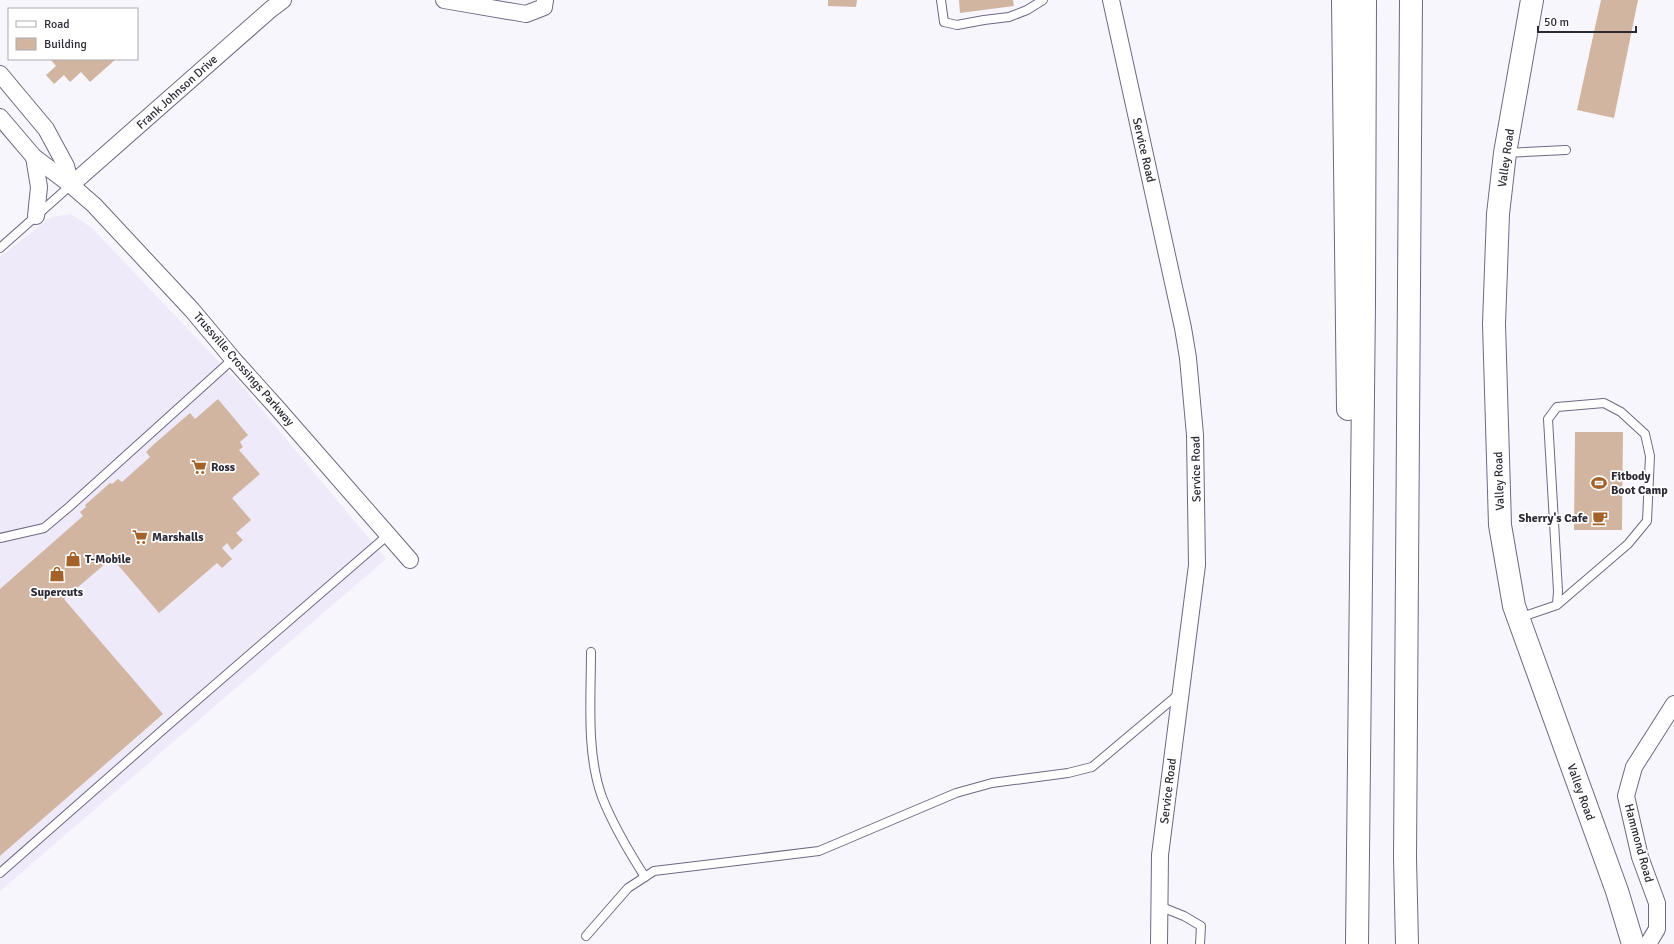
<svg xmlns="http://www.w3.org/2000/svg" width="1674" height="944" font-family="Signika,sans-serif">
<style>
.built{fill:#eeeafa}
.building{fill:#d1b5a0}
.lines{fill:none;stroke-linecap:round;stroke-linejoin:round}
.lane-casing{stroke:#6f6883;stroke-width:10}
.street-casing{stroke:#6f6883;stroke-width:18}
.secondary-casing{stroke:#6f6883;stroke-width:24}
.highway-casing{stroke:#6f6883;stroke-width:24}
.lane{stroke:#fff;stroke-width:8}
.street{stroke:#fff;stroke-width:16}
.secondary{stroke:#fff;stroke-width:22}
.highway{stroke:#fff;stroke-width:22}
.labels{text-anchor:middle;stroke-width:3.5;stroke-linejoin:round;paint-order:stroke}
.street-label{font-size:12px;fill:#2d2a36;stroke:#fff}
.poi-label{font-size:12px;font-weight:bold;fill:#2d2a36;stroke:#fff;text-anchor:start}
</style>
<rect width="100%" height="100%" fill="#f8f6fd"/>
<polygon class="built" points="71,214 92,228 243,387 386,559 0,891 0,257 51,217"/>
<g class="building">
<polygon points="828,0 857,0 856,7 828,6"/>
<polygon points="959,0 1013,0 1014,6 960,13"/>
<polygon points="1601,0 1638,0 1614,118 1577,110"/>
<polygon points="50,59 116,59 90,82 81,72 70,82 64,75 54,84 46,75 56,66"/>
<polygon points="218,399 248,435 240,442 243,447 239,450 260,474 232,498 251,520 236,533 243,540 232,550 227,543 222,548 232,559 222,568 217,563 159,613 112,558 64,599 163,714 0,856 0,589 83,516 80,512 86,507 85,505 110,483 112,484 118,479 122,482 150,457 146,452 153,445 190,413 195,419"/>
<polygon points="1575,432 1623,432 1622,530 1574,530"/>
</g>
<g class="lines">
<defs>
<g id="lane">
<polyline points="941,0 944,22 957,25 984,20 1009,17 1027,10 1043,0"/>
<polyline points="1506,153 1566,150"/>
<polyline points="0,248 71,185"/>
<polyline points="0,538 44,528 69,507 233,359"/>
<polyline points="1519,618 1557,605 1558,591 1548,419 1557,407 1604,403 1621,412 1645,434 1650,456 1647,521 1628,544 1557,605"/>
<path d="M591 652C591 698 586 753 602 797 613 825 629 852 645 877"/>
<polyline points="0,873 166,727 388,535"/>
<polyline points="1159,906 1184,916 1201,926 1200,944"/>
<polyline points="586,936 628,888 654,871 819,851 956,793 992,783 1068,773 1092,767 1180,693"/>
</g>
<g id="street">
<polyline points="444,0 526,14 544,7 545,0"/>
<polyline points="1111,0 1183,328 1188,358 1195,435 1197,565 1160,855 1159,944"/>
<polyline points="0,74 46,129 66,166 71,185"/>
<polyline points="0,117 34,157 71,185 94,205 192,310 233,359 278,409 410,560"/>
<polyline points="34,157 39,187 36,216"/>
<polyline points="71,185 271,9 283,0"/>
<polyline points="1648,944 1657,929 1657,903 1640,857 1626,796 1634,767 1674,704"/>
</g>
<polyline id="secondary" points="1532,0 1505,153 1498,214 1494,324 1500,525 1514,606 1617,891 1633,944"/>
<g id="highway">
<polyline points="1343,0 1348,409"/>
<polyline points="1357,944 1364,302 1365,0"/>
<polyline points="1407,944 1405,858 1411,0"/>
</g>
</defs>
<use href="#lane" class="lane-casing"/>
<use href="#street" class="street-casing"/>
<use href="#secondary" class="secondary-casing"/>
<use href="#highway" class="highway-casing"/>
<use href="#lane" class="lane"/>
<use href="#street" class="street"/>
<use href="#secondary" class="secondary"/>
<use href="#highway" class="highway"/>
</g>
<defs>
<symbol id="supermarket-bare" viewBox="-9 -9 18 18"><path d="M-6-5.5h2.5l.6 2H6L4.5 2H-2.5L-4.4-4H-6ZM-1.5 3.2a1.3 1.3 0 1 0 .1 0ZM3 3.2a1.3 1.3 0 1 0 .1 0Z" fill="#a2622a" stroke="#fff" stroke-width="2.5" paint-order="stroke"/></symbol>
<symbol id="stadium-bare" viewBox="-9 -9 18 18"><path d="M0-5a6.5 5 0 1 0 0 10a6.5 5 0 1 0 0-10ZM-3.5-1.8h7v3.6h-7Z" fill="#a2622a" stroke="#fff" stroke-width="2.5" paint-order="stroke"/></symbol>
<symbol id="cafe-bare" viewBox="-9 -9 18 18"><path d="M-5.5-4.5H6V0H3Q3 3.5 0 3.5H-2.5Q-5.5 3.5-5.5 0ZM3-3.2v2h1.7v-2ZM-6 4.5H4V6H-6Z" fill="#a2622a" stroke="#fff" stroke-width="2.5" paint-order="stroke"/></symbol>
<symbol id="shop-bare" viewBox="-9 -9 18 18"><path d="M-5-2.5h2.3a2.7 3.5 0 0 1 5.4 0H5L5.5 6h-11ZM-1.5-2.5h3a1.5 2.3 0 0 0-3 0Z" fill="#a2622a" stroke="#fff" stroke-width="2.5" paint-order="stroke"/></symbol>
</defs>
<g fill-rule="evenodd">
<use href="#supermarket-bare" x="188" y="456" width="22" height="22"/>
<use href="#stadium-bare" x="1588" y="472" width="22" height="22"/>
<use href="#cafe-bare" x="1589" y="507" width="22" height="22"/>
<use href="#supermarket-bare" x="129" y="526" width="22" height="22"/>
<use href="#shop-bare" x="62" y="548" width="22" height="22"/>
<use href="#shop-bare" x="46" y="563" width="22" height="22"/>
</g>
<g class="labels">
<g class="street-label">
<text transform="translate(177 92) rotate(-42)" y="4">Frank Johnson Drive</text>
<text transform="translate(1144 150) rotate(77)" y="4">Service Road</text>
<text transform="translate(1506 158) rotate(-82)" y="4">Valley Road</text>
<text transform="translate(244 369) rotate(49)" y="4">Trussville Crossings Parkway</text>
<text transform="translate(1196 469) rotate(-91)" y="4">Service Road</text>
<text transform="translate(1499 481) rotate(-92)" y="4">Valley Road</text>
<text transform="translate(1168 791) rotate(-83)" y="4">Service Road</text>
<text transform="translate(1581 792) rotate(70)" y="4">Valley Road</text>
<text transform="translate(1639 843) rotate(75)" y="4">Hammond Road</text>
</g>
<g class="poi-label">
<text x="211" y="471">Ross</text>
<text x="1611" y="480">Fitbody<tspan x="1611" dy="14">Boot Camp</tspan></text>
<text x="1588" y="522" text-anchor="end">Sherry's Cafe</text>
<text x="152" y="541">Marshalls</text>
<text x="85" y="563">T-Mobile</text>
<text x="57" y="596" text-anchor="middle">Supercuts</text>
</g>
</g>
<rect x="8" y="8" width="130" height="52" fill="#ffffff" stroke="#abaaaf"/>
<rect x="16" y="21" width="20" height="6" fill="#ffffff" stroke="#abaaaf"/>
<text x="44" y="28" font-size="12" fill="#2d2a36">Road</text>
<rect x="16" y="38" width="20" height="12" fill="#d1b5a0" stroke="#abaaaf"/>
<text x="44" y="48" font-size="12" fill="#2d2a36">Building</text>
<path d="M1538 26v6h98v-6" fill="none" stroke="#2d2a36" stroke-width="2"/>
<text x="1544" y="26" font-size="12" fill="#2d2a36" stroke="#ffffff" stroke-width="3" paint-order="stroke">50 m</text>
</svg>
